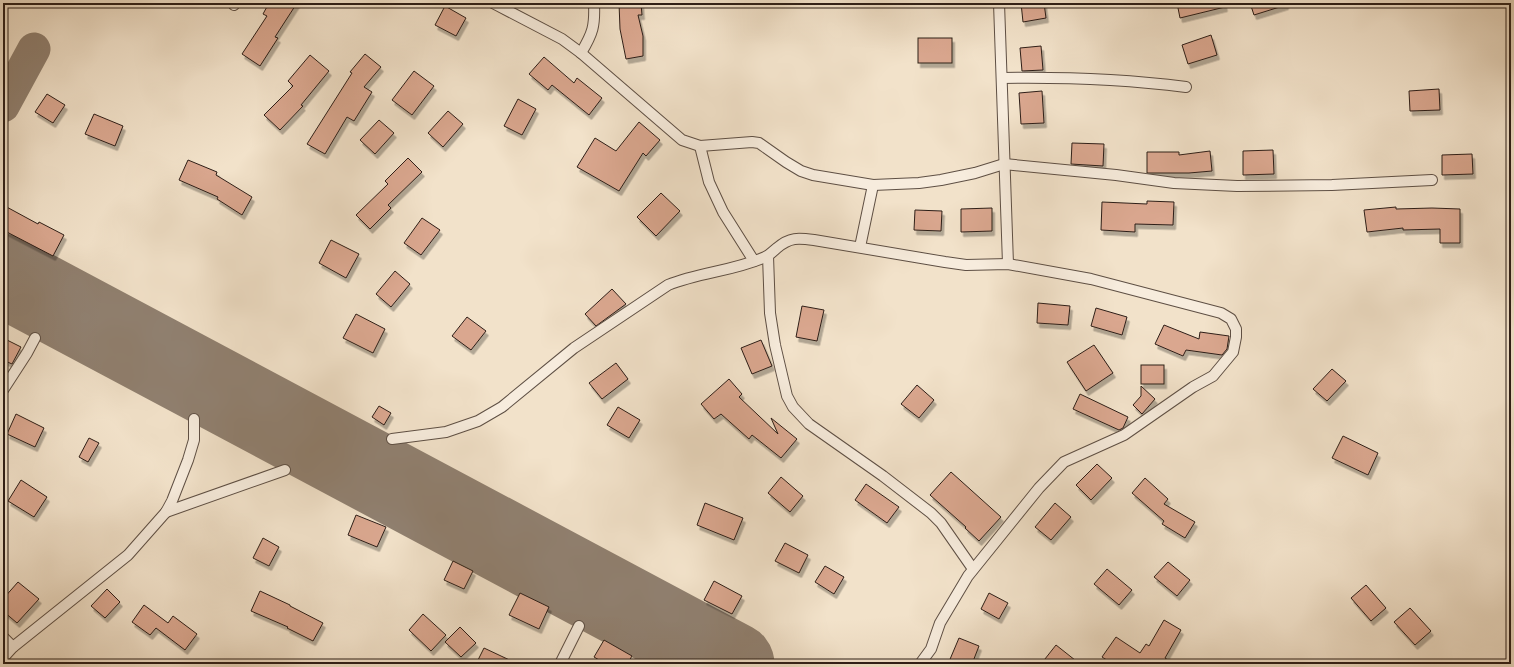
<svg xmlns="http://www.w3.org/2000/svg" width="1514" height="667" font-family="'IM FELL Great Primer',serif">
<style>
.lines{fill:none;stroke-linecap:round;stroke-linejoin:round}
.taxiway{stroke:#908070;stroke-width:33}
.runway{stroke:#908070;stroke-width:83}
.building{fill:#daa78f;stroke:#2d1e17;filter:url(#shadow)}
.street-casing{stroke:#5e4f44;stroke-width:12}
.street{stroke:#f7ecdd;stroke-width:10}
</style>
<defs>
<filter id="shadow"><feDropShadow dx="2.5" dy="4.5" stdDeviation="0" flood-color="#0004"/></filter>
</defs>
<rect width="100%" height="100%" fill="#f2e2ca"/>
<filter id="stains"><feTurbulence type="fractalNoise" baseFrequency=".005" numOctaves="4"/><feColorMatrix values="0 0 0 0 .2 0 0 0 0 .09 0 0 0 0 .02 0 0 0 .5 -.17"/></filter>
<radialGradient id="worn" r=".72"><stop offset=".6" stop-color="#630" stop-opacity="0"/><stop offset="1" stop-color="#630" stop-opacity=".3"/></radialGradient>
<g class="lines">
<polyline class="taxiway" points="3,106 34,49"/>
<polyline class="runway" points="3,275 733,664"/>
</g>
<g class="building">
<polygon points="269,3 297,3 275,37 278,38 260,66 242,54 267,16 263,14"/>
<polygon points="619,3 641,3 642,15 638,15 643,36 643,56 626,59 620,29"/>
<polygon points="1021,3 1044,3 1046,18 1023,22"/>
<polygon points="1177,3 1224,3 1225,7 1180,18"/>
<polygon points="1250,3 1286,3 1286,5 1254,15"/>
<polygon points="445,6 466,18 456,36 435,25"/>
<polygon points="1211,35 1217,55 1188,64 1182,45"/>
<rect x="918" y="38" width="34" height="25"/>
<polygon points="1041,46 1043,70 1022,71 1020,48"/>
<polygon points="365,54 381,67 364,87 372,92 354,121 347,117 325,154 307,144 352,73 350,72"/>
<polygon points="310,55 329,71 301,105 303,106 280,130 264,115 293,86 288,81"/>
<polygon points="544,57 574,83 577,78 602,98 589,115 552,85 548,90 529,74"/>
<polygon points="414,71 434,86 412,115 392,100"/>
<polygon points="1439,89 1440,110 1410,111 1409,91"/>
<polygon points="1042,91 1044,123 1021,124 1019,93"/>
<polygon points="47,94 65,105 53,123 35,112"/>
<polygon points="518,99 536,109 522,135 504,126"/>
<polygon points="448,111 463,124 443,147 428,133"/>
<polygon points="94,114 123,126 115,146 85,134"/>
<polygon points="379,120 394,133 375,154 360,140"/>
<polygon points="639,122 660,140 646,156 643,153 619,191 577,167 595,138 616,151"/>
<polygon points="1072,143 1104,144 1103,166 1071,164"/>
<polygon points="1273,150 1274,174 1243,175 1243,151"/>
<polygon points="1210,151 1212,171 1189,173 1147,173 1147,152 1179,152 1179,155"/>
<polygon points="1472,154 1473,174 1442,175 1442,155"/>
<polygon points="408,158 422,172 388,205 391,208 370,229 356,215 388,184 385,181"/>
<polygon points="188,160 217,172 216,175 252,197 242,215 217,199 218,197 179,180"/>
<polygon points="661,193 680,211 656,236 637,217"/>
<polygon points="1147,201 1174,202 1173,225 1135,224 1135,232 1101,230 1102,202 1147,204"/>
<polygon points="3,205 38,224 39,222 64,235 53,256 3,230"/>
<polygon points="1396,207 1396,209 1432,208 1460,209 1460,243 1440,243 1440,229 1403,230 1403,228 1367,232 1364,210"/>
<polygon points="992,208 992,231 961,232 961,209"/>
<polygon points="915,210 942,211 941,231 914,230"/>
<polygon points="422,218 440,230 421,255 404,243"/>
<polygon points="331,240 359,254 346,278 319,263"/>
<polygon points="395,271 410,284 391,307 376,294"/>
<polygon points="612,289 626,304 596,326 585,314"/>
<polygon points="1038,303 1070,306 1068,325 1037,323"/>
<polygon points="802,306 824,310 817,341 796,337"/>
<polygon points="1096,308 1127,317 1122,335 1091,326"/>
<polygon points="356,314 385,329 373,353 343,338"/>
<polygon points="467,317 486,331 471,350 452,336"/>
<polygon points="1164,325 1199,339 1200,332 1229,336 1227,349 1222,355 1186,350 1183,356 1155,344"/>
<polygon points="3,338 21,347 12,364 3,360"/>
<polygon points="761,340 772,366 752,374 741,348"/>
<polygon points="1094,345 1113,373 1086,391 1067,362"/>
<polygon points="616,363 628,379 602,399 589,383"/>
<rect x="1141" y="365" width="23" height="19"/>
<polygon points="1332,369 1346,381 1327,401 1313,389"/>
<polygon points="729,379 742,394 739,397 778,434 771,418 797,439 781,458 752,435 749,439 721,414 714,419 701,404"/>
<polygon points="917,385 934,400 919,418 901,404"/>
<polygon points="1141,386 1155,399 1142,414 1133,405 1141,396"/>
<polygon points="1080,394 1128,417 1123,428 1119,430 1073,409"/>
<polygon points="379,406 391,413 384,425 372,417"/>
<polygon points="618,407 640,420 629,438 607,425"/>
<polygon points="16,414 44,428 35,447 7,434"/>
<polygon points="1343,436 1378,453 1368,475 1332,458"/>
<polygon points="89,438 99,443 88,462 79,457"/>
<polygon points="1097,464 1112,478 1091,500 1076,485"/>
<polygon points="951,472 1001,517 979,541 965,528 966,527 930,495"/>
<polygon points="781,477 803,496 790,512 768,493"/>
<polygon points="1145,478 1168,499 1164,504 1195,522 1185,538 1162,524 1164,521 1132,493"/>
<polygon points="21,480 47,497 34,517 8,501"/>
<polygon points="866,484 899,507 887,523 855,500"/>
<polygon points="705,503 743,518 734,540 697,525"/>
<polygon points="1055,503 1071,517 1051,540 1035,527"/>
<polygon points="356,515 386,527 377,547 348,535"/>
<polygon points="263,538 279,547 269,566 253,558"/>
<polygon points="785,543 808,555 799,573 775,561"/>
<polygon points="453,561 473,571 464,589 444,580"/>
<polygon points="1168,562 1190,580 1177,596 1154,577"/>
<polygon points="825,566 844,577 834,594 815,582"/>
<polygon points="1107,569 1132,590 1119,605 1094,584"/>
<polygon points="714,581 742,596 732,614 704,600"/>
<polygon points="18,582 39,599 17,623 3,611 3,599"/>
<polygon points="1366,585 1386,608 1371,621 1351,598"/>
<polygon points="107,589 120,602 105,618 91,606"/>
<polygon points="260,591 290,605 290,606 323,623 313,641 287,628 288,627 251,611"/>
<polygon points="520,593 549,607 539,629 509,615"/>
<polygon points="989,593 1008,603 999,619 981,609"/>
<polygon points="144,605 168,623 173,616 197,634 185,650 156,628 150,635 132,622"/>
<polygon points="1410,608 1431,631 1415,645 1394,622"/>
<polygon points="423,614 446,635 431,651 409,630"/>
<polygon points="1164,620 1181,630 1165,658 1174,664 1113,664 1102,657 1116,637 1140,653 1146,644 1149,646"/>
<polygon points="460,627 476,643 461,657 445,642"/>
<polygon points="959,638 979,646 972,664 948,664"/>
<polygon points="604,640 632,656 627,664 606,664 594,657"/>
<polygon points="1056,645 1080,664 1041,664"/>
<polygon points="484,648 518,664 476,664"/>
</g>
<g class="lines">
<defs>
<g id="street">
<polyline points="493,3 562,39 581,53 682,140 700,146 752,142 759,143 786,162 801,171 813,175 873,185 919,183 941,180 975,173 1004,164 1116,175 1174,183 1237,186 1332,185 1432,180"/>
<polyline points="999,3 1008,264"/>
<polyline points="234,5 235,3"/>
<path d="M581 53C593 33 595 26 594 3"/>
<path d="M1002 78C1065 77 1123 79 1186 87"/>
<polyline points="700,146 709,182 723,212 754,261"/>
<polyline points="860,247 873,185"/>
<polyline points="768,256 770,313 775,345 787,396 793,407 809,424 883,476 931,513 941,523 973,569"/>
<polyline points="3,390 27,353 35,338"/>
<path d="M392 439 446 432 478 421 502 407 574 348 668 285C700 272 734 271 765 257 770 255 773 251 777 248 790 237 798 238 814 240L945 262 966 265 1008 264 1091 279 1221 313 1231 319 1236 329V337L1233 352 1213 376 1193 387 1124 435 1064 462 1039 488 968 576 940 623 931 649 920 664"/>
<polyline points="166,512 285,470"/>
<polyline points="3,637 13,647"/>
<polyline points="3,658 13,647 128,555 166,512 172,501 188,460 194,440 194,419"/>
<polyline points="560,664 579,626"/>
</g>
</defs>
<use href="#street" class="street-casing"/>
<use href="#street" class="street"/>
</g>
<rect width="1514" height="667" fill="none" stroke="#f2e2ca" stroke-width="16"/>
<rect x="4" y="4" width="1506" height="659" fill="none" stroke="#2d1e17" stroke-width="2"/>
<rect x="8" y="8" width="1498" height="651" fill="none" stroke="#2d1e17"/>
<rect width="100%" height="100%" filter="url(#stains)"/>
<rect width="100%" height="100%" fill="url(#worn)"/>
</svg>
